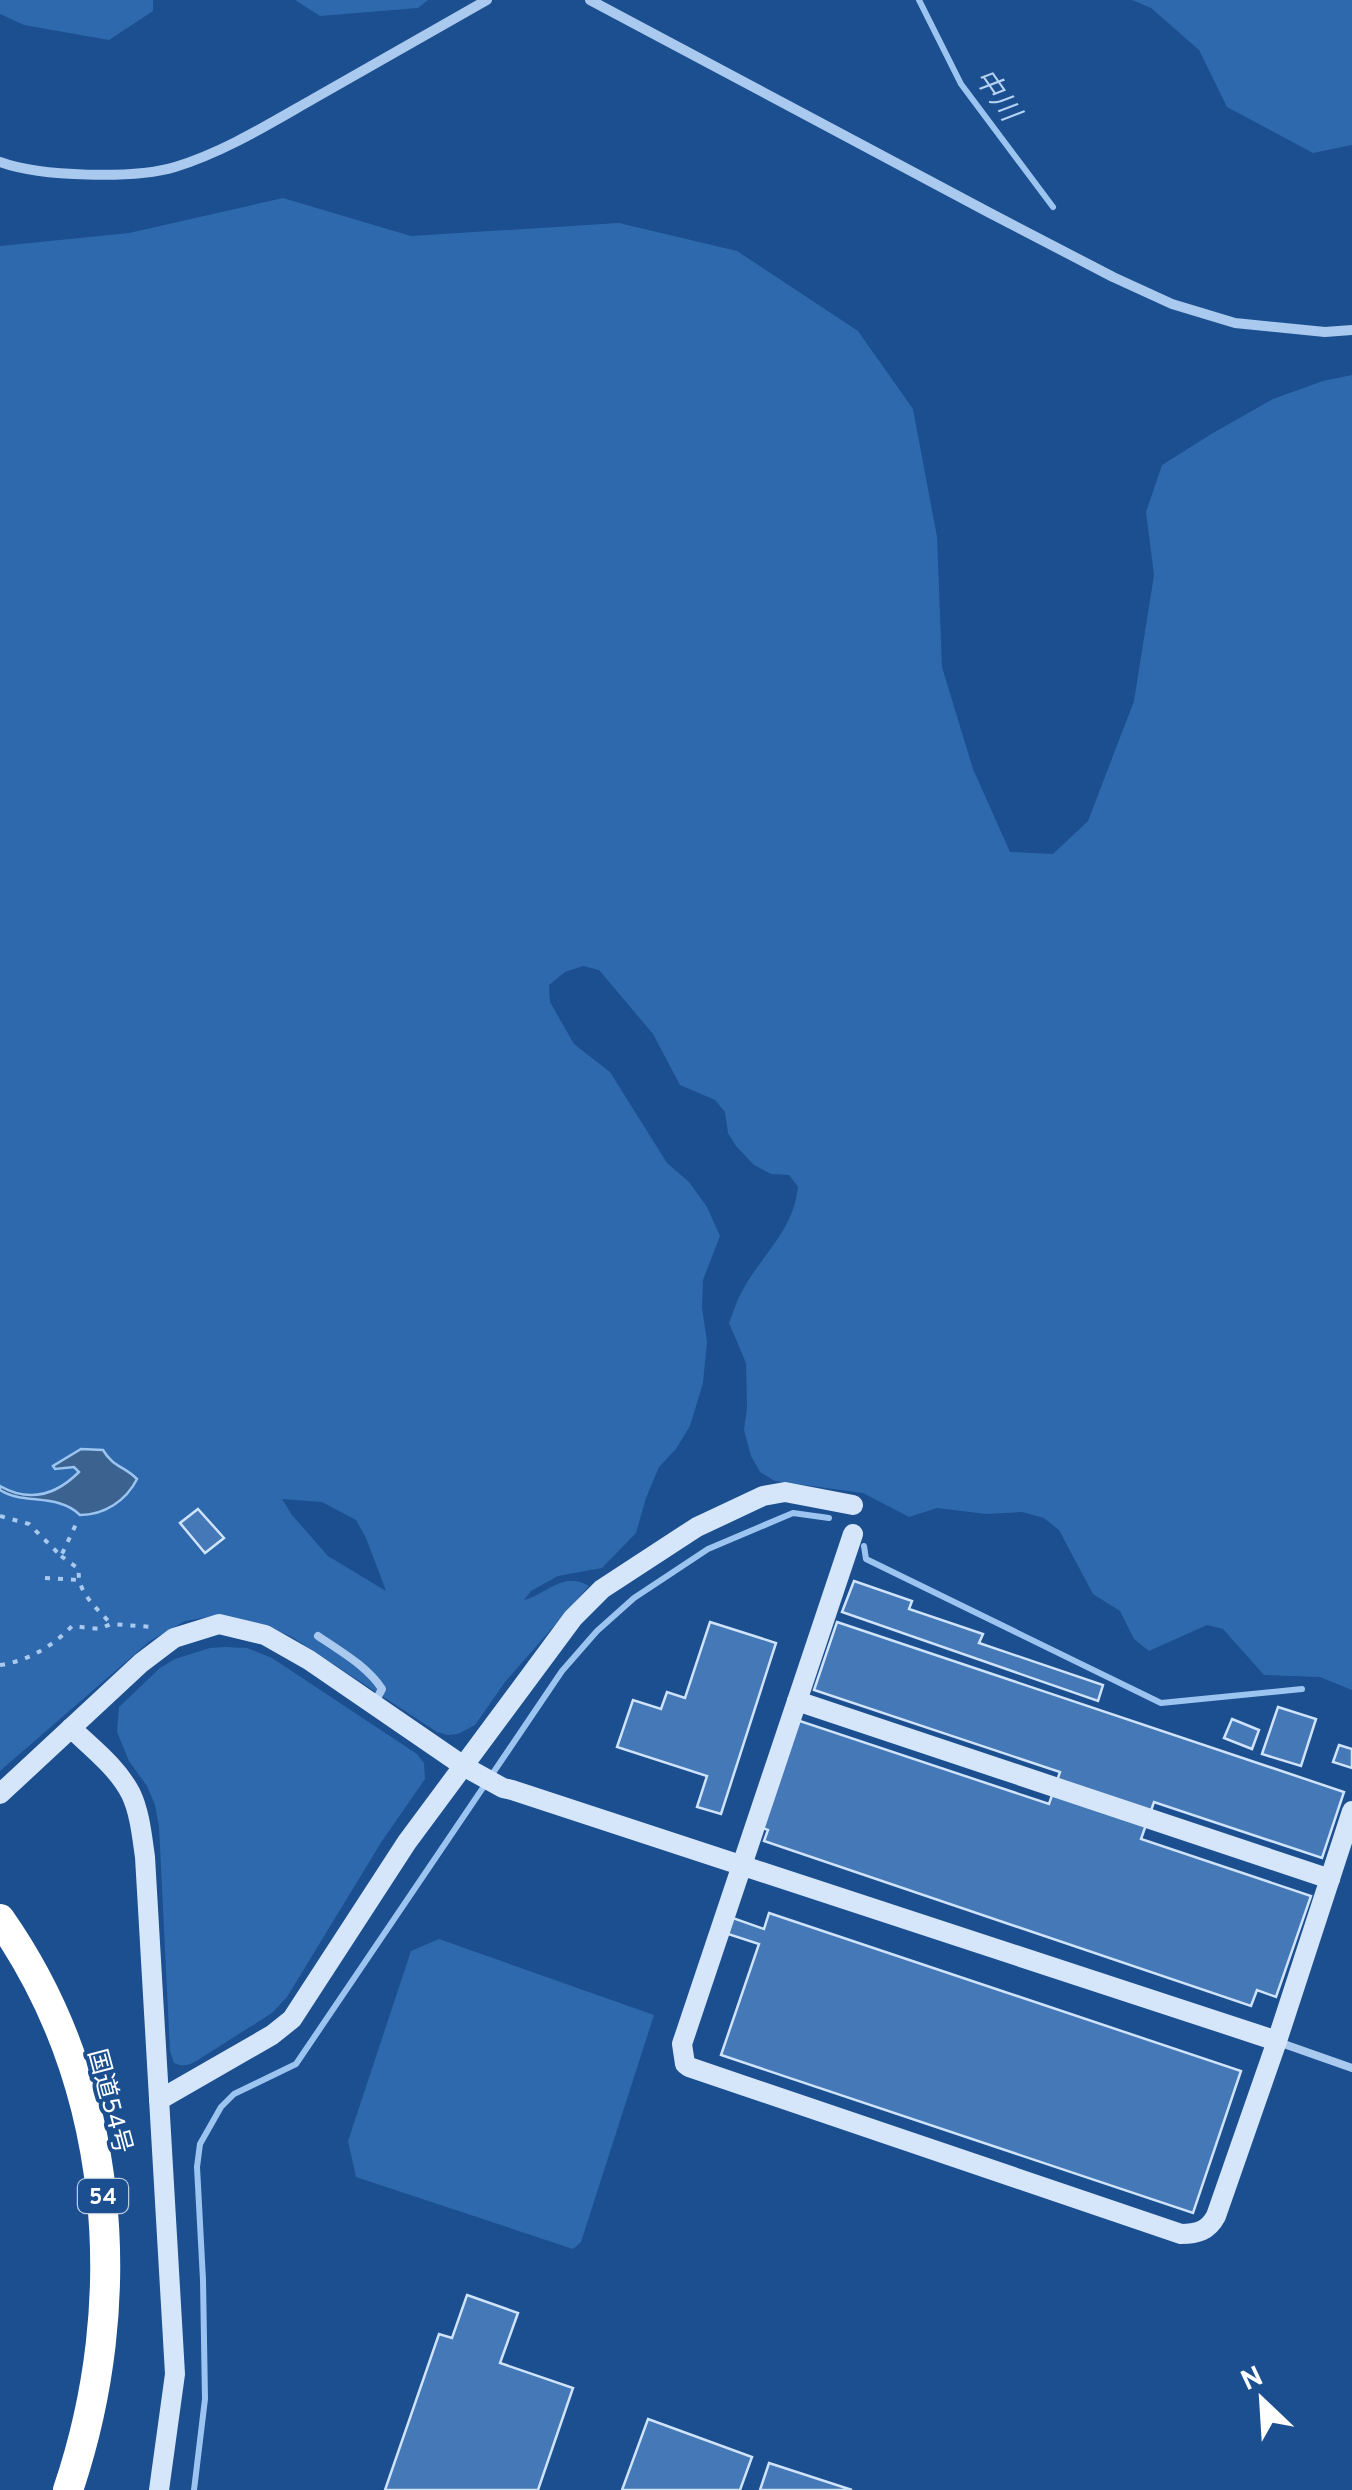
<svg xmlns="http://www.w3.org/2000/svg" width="1352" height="2490" font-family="Overpass,'Noto Sans JP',sans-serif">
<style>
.green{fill:#2e69ad;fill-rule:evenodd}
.water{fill:#3c6290;stroke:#9cc4f0;stroke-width:2.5}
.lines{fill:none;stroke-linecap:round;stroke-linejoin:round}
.stream{stroke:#9cc4f0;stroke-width:6}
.building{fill:#4478b7;stroke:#cfe3fa;stroke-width:2.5}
.path{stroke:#a9c9ee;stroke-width:4;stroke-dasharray:5 8;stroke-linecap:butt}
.lane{stroke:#a9c9ee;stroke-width:8}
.street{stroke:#a9c9ee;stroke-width:10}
.secondary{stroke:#d6e6fa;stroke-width:20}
.highway{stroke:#fff;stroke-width:30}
.labels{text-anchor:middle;stroke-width:8;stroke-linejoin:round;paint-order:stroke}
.shield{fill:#1b4f8f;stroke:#bbcadd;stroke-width:2.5}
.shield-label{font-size:22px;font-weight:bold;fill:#fff}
.street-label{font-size:25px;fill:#fff;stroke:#1b4f8f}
.water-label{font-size:28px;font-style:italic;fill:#b5d3f5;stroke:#1b4f8f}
</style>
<rect width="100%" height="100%" fill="#1b4f8f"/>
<g class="green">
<polygon points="0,0 153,0 153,11 109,40 24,25 0,14"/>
<polygon points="295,0 428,0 418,8 320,16"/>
<polygon points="1132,0 1352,0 1352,145 1313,153 1227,107 1199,50 1151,8"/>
<path d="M283 198 411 236 619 223 737 251 858 331 913 409 937 537 942 667 973 769 1010 852 1053 854 1088 821 1134 701 1154 575 1146 512 1162 465 1213 433 1273 399 1323 381 1352 375V1690L1320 1677 1264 1675 1223 1629 1207 1625 1149 1651 1134 1639 1120 1611 1093 1594 1059 1530 1044 1518 1022 1512 986 1514 937 1508 909 1517 863 1493 775 1481 760 1472 751 1456 744 1430 747 1408 746 1363 729 1323C733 1313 736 1302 741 1293 761 1255 793 1232 798 1187L789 1175 771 1174 754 1165 736 1146 728 1133 725 1112 715 1100 680 1085 653 1034 599 970 583 966 565 972 549 985 550 1002 574 1044 610 1072 667 1163 689 1182 707 1207 720 1236 703 1280 702 1307 707 1342 703 1383 690 1426 676 1449 659 1467 646 1498 636 1533 602 1568 558 1576 531 1591 524 1600C546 1595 563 1570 589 1586L505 1682 475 1725 458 1734 448 1735 437 1732 292 1637 262 1624 213 1616 185 1621 150 1641 0 1771V246L129 233ZM282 1499 322 1502 356 1520 366 1538 386 1591 328 1556 292 1515Z"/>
<path d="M225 1647 247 1648 272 1658 417 1754 424 1763 425 1779 382 1841 287 1997 272 2013 201 2058C192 2064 185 2068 174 2063L170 2051 159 1827 155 1805 147 1786 129 1761 117 1732 119 1707 160 1668 175 1659 210 1648Z"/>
<polygon points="439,1939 654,2015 581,2242 573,2249 356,2177 348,2141 411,1951"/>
</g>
<path class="water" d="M81 1449 103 1450C113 1467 124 1466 137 1479 126 1501 104 1515 80 1515 58 1493 23 1505 0 1490V1486C30 1503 56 1495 79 1472L74 1467 55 1469 53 1466Z"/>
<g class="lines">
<g class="stream">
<polyline points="919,0 961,84 1053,207"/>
<polyline points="864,1546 866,1559 1161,1703 1302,1689"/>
<polyline points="194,2490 205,2399 203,2280 197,2167 200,2144 221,2107 234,2094 296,2064 562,1671 597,1631 634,1598 708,1549 793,1513 829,1518"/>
</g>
</g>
<g class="building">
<polygon points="198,1509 224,1538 205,1553 180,1523"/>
<polygon points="854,1581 912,1601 909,1609 983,1634 979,1643 1103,1685 1098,1701 842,1612"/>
<polygon points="710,1622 776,1643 721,1814 697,1807 707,1776 617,1747 633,1700 661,1709 667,1692 685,1698"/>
<polygon points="837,1622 1344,1792 1322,1858 1154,1802 1141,1839 1311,1896 1276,1997 1257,1990 1251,2006 764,1841 768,1830 760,1827 797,1720 1049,1804 1060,1772 814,1690"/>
<polygon points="1278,1707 1316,1719 1301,1766 1262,1754"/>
<polygon points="1232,1719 1259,1730 1252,1749 1224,1738"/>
<polygon points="1339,1745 1352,1749 1352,1768 1333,1762"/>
<polygon points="769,1913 1241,2071 1193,2213 721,2055 759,1944 728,1934 733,1918 764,1929"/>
<polygon points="467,2295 518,2313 500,2363 573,2388 538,2490 385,2490 439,2334 452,2338"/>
<polygon points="648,2419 752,2457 740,2490 622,2490"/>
<polygon points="769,2463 852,2490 760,2490"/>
</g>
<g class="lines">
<g class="path">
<polyline points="0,1516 29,1524 61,1556 77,1522"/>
<path d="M61 1556 79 1569C76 1592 97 1608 111 1624"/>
<polyline points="45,1578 78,1580"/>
<path d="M0 1665C28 1661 53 1646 72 1626L99 1629 111 1624 153 1627"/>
</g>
<g class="lane">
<path d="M318 1636C340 1651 367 1666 382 1689L374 1704"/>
<polyline points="1281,2043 1352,2068"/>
</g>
<g class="street">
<polyline points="590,0 988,212 1113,277 1172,304 1235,323 1325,332 1352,330"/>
<path d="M0 162C40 177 135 179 175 167 224 152 269 124 313 99 371 66 429 33 487 0"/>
</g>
<g class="secondary">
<polyline points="797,1701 1330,1879"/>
<path d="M71 1728C92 1748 118 1768 131 1794 140 1813 142 1837 145 1857L175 2374 159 2490"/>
<path d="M0 1794 141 1663 174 1638 219 1624 265 1635 309 1660 465 1767 503 1788 512 1790 1277 2041 1216 2216C1208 2231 1197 2234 1181 2234L689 2067 685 2064 682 2044 853 1534"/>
<polyline points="1277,2041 1352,1811"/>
<polyline points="159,2100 272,2035 292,2019 407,1842 573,1618 602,1589 697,1527 763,1496 785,1492 853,1505"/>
</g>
<path class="highway" d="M0 1919C116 2085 132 2301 68 2490"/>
</g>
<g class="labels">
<rect class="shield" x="78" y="2179" width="50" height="34" rx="8"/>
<g class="shield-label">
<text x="103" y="2204">54</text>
</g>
<g class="street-label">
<text transform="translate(111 2101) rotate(75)" y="9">国道54号</text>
</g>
<g class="water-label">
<text transform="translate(998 94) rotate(55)" y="10">中川</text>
</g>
</g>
<g transform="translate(1262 2400) rotate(335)" stroke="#1b4f8f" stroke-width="8" paint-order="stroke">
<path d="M0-8L18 38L0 25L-18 38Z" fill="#ffffff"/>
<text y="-15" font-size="28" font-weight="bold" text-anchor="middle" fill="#ffffff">N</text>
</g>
</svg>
